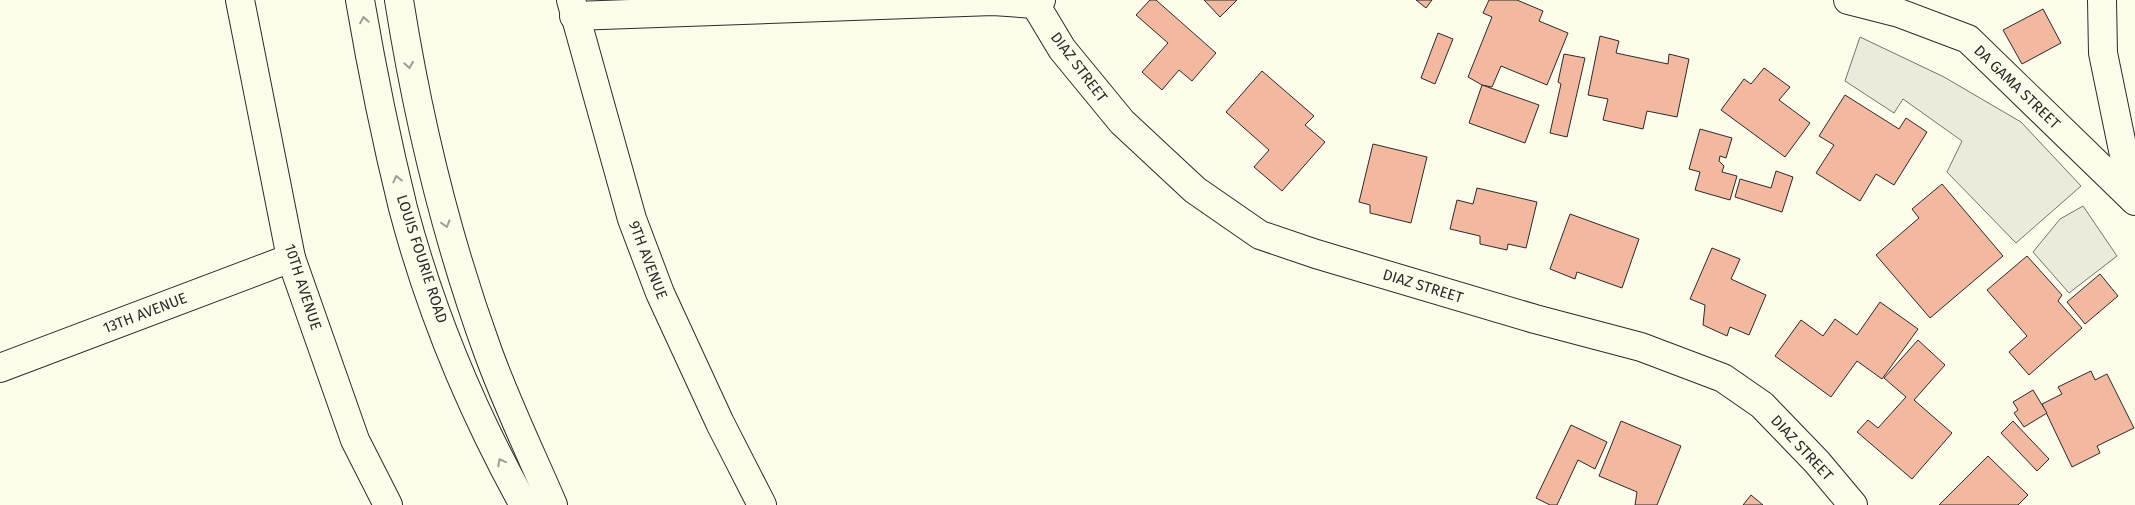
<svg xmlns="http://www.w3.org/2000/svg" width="2135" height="505" font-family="'Fira Sans',sans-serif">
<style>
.parking{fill:#eceadb;stroke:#74746e}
.building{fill:#f2b8a0;stroke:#2b2b2b}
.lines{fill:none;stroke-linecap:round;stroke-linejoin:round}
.minor-casing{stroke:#2b2b2b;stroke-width:30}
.major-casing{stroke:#2b2b2b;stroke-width:30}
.minor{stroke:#fdfbea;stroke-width:28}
.major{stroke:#fdfbea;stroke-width:28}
.oneway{stroke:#9e9d94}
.labels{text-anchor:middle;stroke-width:4;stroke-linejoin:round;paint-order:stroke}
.street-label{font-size:15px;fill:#2b2b2b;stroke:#fdfbea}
</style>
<rect width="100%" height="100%" fill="#fdfbea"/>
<g class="parking">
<polygon points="1860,37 1944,77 2021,122 2081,186 2016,243 1947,172 1962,141 1903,99 1894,113 1845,81"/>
<polygon points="2083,206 2117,256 2069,293 2033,252 2060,219"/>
</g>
<g class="building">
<polygon points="1150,0 1156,0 1216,53 1192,81 1179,70 1162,90 1142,72 1168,43 1136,15"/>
<polygon points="1204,0 1237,0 1220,17"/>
<polygon points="1416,0 1432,0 1426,8"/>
<polygon points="1489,0 1517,0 1543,11 1539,21 1568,33 1547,85 1501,66 1492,87 1482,85 1468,77 1492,17 1483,13"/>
<polygon points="2043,9 2061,43 2022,64 2003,30"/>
<polygon points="1438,33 1453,39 1435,84 1421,78"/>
<polygon points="1600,36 1619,41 1616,53 1668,64 1669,54 1689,59 1677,117 1647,111 1643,129 1603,120 1608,99 1588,95"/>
<polygon points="1564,54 1585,58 1567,137 1550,133 1561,84 1558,82"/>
<polygon points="1764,68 1790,87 1779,100 1810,123 1785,157 1721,110 1744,79 1751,84"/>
<polygon points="1262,71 1314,116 1305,125 1325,142 1282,191 1254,167 1269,150 1226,112"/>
<polygon points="1482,85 1539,105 1525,143 1469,123"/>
<polygon points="1845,95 1899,129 1906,118 1927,132 1894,185 1876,174 1860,201 1816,173 1834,145 1819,136"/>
<polygon points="1700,129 1732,138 1726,158 1720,156 1719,161 1724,166 1722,172 1737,176 1730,200 1695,190 1700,172 1689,169"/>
<polygon points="1373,144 1427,157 1411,223 1370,213 1370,205 1359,202"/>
<polygon points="1776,171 1793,177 1782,212 1735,197 1740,179 1771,188"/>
<polygon points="1942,184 2003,256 1930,318 1876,255 1919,218 1912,209"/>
<polygon points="1477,188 1537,202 1526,248 1508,244 1507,250 1480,244 1480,236 1450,229 1457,200 1473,204"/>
<polygon points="1570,214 1639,239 1622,288 1577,272 1575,279 1550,269"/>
<polygon points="1712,248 1740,259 1731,279 1766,295 1749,335 1730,327 1727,336 1703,325 1705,305 1690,299"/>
<polygon points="2027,256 2062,295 2058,301 2082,328 2029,375 2009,352 2027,336 1987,290"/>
<polygon points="2100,274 2118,296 2085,324 2067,302"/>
<polygon points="1880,302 1918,329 1882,379 1857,361 1831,397 1775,356 1801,320 1823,336 1835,319 1857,335"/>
<polygon points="1918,340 1945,365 1914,400 1952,433 1912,479 1857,432 1868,420 1878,428 1906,397 1884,378"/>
<polygon points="2091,371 2095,380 2107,374 2134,428 2097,446 2100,453 2072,467 2042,404 2062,394 2058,387"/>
<polygon points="2033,390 2047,413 2024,427 2014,413 2018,410 2013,402"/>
<polygon points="1621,421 1681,446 1657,505 1635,505 1637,492 1599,476"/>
<polygon points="2013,421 2049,459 2037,471 2001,433"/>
<polygon points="1571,425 1607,442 1595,469 1578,460 1557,505 1550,505 1536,498"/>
<polygon points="1988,456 2028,495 2018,505 1939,505"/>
<polygon points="1751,495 1763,505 1743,505"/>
</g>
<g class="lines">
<defs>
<g id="minor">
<polyline points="240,0 291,258 355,440 388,505"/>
<polyline points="571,0 632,219 660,293 720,423 762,505"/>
<polyline points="1848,0 1899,13 1968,39 2135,201"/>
<polyline points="2102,0 2103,53 2133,199"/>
<polyline points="1035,4 1062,49 1122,122 1195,190 1260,235 1316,254 1535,319 1641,347 1723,378 1762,405 1817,462 1853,505"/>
<polyline points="574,16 993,1 1035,4 1041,0"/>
<polyline points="0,368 291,258"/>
</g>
<g id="major">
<path d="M360 0C372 70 386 139 403 208 430 310 473 413 524 505"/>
<path d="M399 0C418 120 446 237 488 352 507 404 531 454 553 505"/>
</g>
</defs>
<use href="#minor" class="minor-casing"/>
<use href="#major" class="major-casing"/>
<use href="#minor" class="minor"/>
<use href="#major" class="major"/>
</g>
<defs><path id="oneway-chevron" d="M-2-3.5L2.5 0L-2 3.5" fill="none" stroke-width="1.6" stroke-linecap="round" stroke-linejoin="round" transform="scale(1.25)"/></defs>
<g class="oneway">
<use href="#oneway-chevron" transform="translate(364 20) rotate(-100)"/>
<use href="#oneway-chevron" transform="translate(409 65) rotate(81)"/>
<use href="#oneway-chevron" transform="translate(397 179) rotate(-103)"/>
<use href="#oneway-chevron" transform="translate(446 224) rotate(73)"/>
<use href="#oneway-chevron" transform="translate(501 462) rotate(-118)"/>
</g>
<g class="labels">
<g class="street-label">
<text transform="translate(1079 67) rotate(53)" y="5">DIAZ STREET</text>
<text transform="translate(2017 87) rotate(44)" y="5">DA GAMA STREET</text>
<text transform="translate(422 259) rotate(72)" y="5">LOUIS FOURIE ROAD</text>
<text transform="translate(648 260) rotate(69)" y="5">9TH AVENUE</text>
<text transform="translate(1423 286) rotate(17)" y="5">DIAZ STREET</text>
<text transform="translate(303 287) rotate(72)" y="5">10TH AVENUE</text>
<text transform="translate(145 313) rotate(-21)" y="5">13TH AVENUE</text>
<text transform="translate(1802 448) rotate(47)" y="5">DIAZ STREET</text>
</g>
</g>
</svg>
